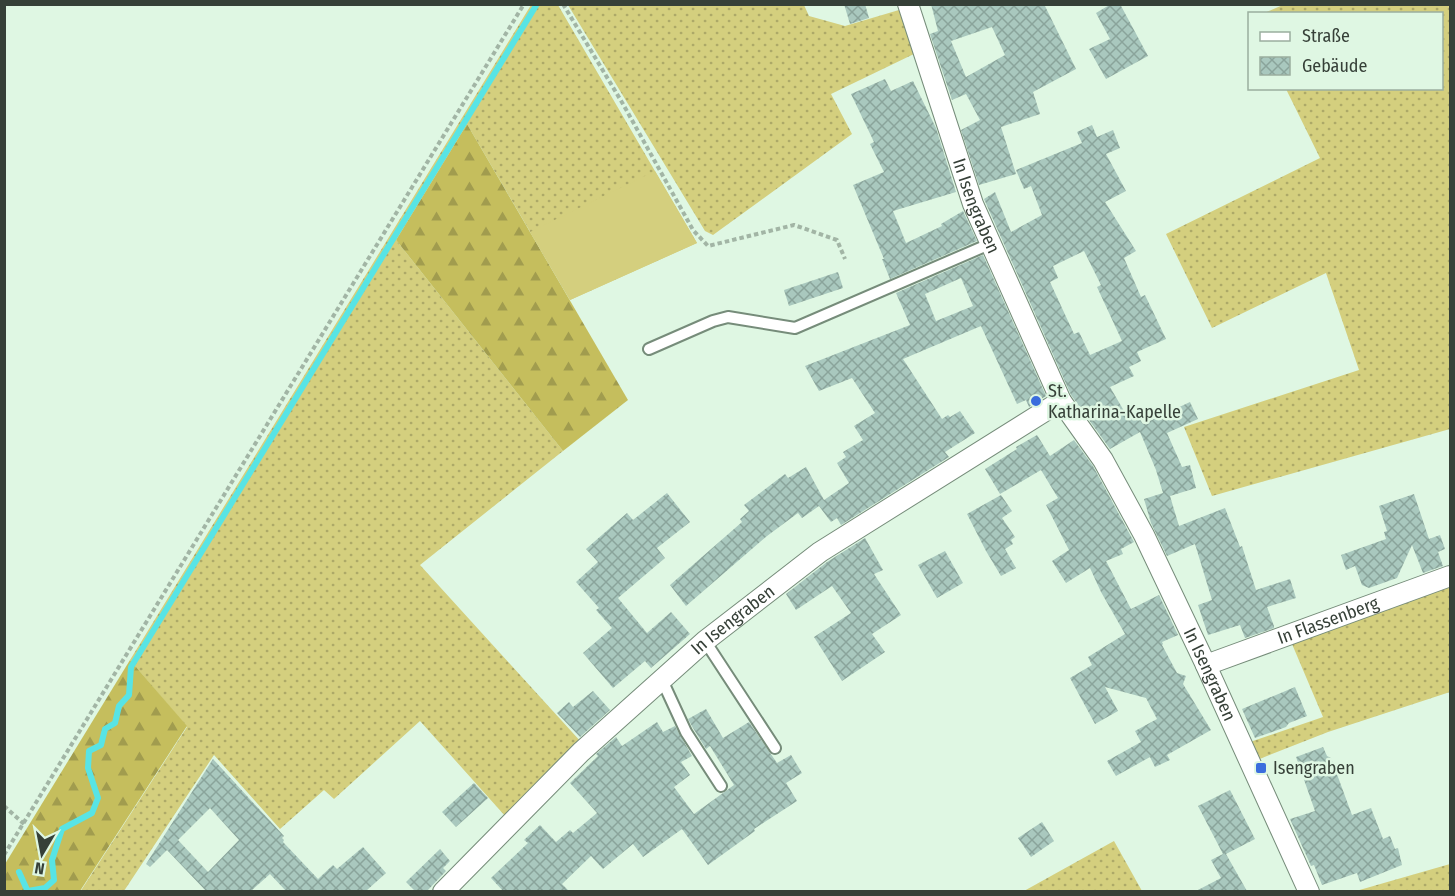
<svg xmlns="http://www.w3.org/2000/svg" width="1455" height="896" font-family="'Fira Sans Condensed',sans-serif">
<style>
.grass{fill:url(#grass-dots)}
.forest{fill:url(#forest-firs)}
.garden{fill:#d4cf7e}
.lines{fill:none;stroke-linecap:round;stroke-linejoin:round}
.stream{stroke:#58e4e5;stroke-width:6}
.building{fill:url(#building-cross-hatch);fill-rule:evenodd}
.service-casing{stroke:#768c7a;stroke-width:14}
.minor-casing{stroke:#768c7a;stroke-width:22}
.path{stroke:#a2b5a5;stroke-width:4;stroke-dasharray:4.5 3;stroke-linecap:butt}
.service{stroke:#fff;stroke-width:10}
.minor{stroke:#fff;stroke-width:20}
.poi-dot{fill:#3b6ddd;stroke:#dff7e3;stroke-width:2}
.labels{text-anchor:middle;stroke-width:5;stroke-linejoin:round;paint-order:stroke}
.street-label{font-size:18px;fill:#364038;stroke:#dff7e3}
.poi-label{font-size:18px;fill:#364038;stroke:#dff7e3;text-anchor:start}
</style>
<defs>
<pattern id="grass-dots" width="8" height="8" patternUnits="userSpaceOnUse" patternTransform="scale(1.5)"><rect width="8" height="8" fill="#d4cf7e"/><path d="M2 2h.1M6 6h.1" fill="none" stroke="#ada968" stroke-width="1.8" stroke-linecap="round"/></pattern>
<pattern id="forest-firs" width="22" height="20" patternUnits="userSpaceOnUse" patternTransform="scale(1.5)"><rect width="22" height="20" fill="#c5be5d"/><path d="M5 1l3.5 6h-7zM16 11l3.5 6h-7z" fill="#a19c4e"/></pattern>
<pattern id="building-cross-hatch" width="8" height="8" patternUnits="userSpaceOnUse" patternTransform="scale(1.5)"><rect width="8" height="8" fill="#a9c8be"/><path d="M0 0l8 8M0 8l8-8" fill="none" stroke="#8aa49b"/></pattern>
</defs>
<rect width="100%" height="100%" fill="#dff7e3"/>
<g class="grass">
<polygon points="531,5 558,5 697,243 570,300 467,124 396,240 563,451 420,565 582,743 506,817 420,721 334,799 324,790 280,829 214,755 124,891 80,892 187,727 130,660"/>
<polygon points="568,5 804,5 809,16 845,26 899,10 916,53 831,94 852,134 713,235 705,231"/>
<polygon points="1283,5 1450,5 1450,429 1212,496 1184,427 1359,370 1326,273 1212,328 1166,234 1320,158 1286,89 1442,88 1442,14 1264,13"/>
<polygon points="1450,586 1450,692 1328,732 1257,760 1250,742 1323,717 1292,644"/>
<polygon points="1114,841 1142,891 1024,891"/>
<polygon points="1450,864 1450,891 1356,891"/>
</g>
<g class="forest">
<polygon points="467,124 628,400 563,451 396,240"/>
<polygon points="130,660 187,726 80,891 5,891 5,864"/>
</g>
<polygon class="garden" points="655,171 697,243 570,300 530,232"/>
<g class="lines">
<g class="stream">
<polyline points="19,872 28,892"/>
<polyline points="28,891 45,888 54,880 52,860 62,829 92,813 98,798 88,768 89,751 101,745 105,729 115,723 119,706 129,695 131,667 537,4"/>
</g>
</g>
<g class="building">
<polygon points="844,4 865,4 869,18 850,24"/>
<path d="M931 4H1044L1076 69 1033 92 1040 114 1001 127 1016 174 979 185 961 130 980 120 966 94 952 100 930 34 938 31ZM992 27 1005 55 966 77 951 41Z"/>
<polygon points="1111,4 1120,4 1148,56 1106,79 1089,49 1110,39 1096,13"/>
<polygon points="885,79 891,91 913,81 936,128 956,192 893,211 906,243 942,226 941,224 963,211 977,241 890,279 882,259 884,259 853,185 884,172 870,144 874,142 851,94"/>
<path d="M1092 125 1097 137 1113 130 1120 148 1106 154 1126 191 1105 202 1136 251 1124 258 1141 297 1145 295 1166 339 1137 352 1141 361 1129 367 1134 376 1110 387 1127 416 1135 412 1143 424 1190 402 1198 419 1167 433 1182 467 1190 465 1196 488 1170 496 1179 526 1225 508 1240 547 1242 546 1256 590 1290 579 1296 598 1267 607 1274 626V628L1245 638 1240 625 1208 635 1198 605 1212 600 1195 544 1167 556 1151 523 1144 499 1163 493 1156 470 1140 432 1110 449 1071 395 984 199 995 192 1011 232 1042 215 1031 186 1024 189 1016 170 1082 143 1077 132ZM1084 251 1101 285 1097 287 1122 341 1090 355 1079 332 1074 334 1050 282 1058 278 1053 266Z"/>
<path d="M983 255 1046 396 1029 407 1026 400 1017 404 981 326 903 359 942 419 948 415 950 417 960 411 975 433 945 452 949 457 841 525 837 518 831 522 819 506 802 518 798 513 767 536 686 606 670 585 742 522 740 519 749 511 744 505 785 474 788 478 806 467 824 500 849 483 837 463 846 457 843 452 863 440 854 426 875 413 852 378 819 391 805 366 910 325 896 293ZM961 278 973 306 936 321 925 294Z"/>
<polygon points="838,272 843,288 789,306 784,290"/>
<polygon points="1037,435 1050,456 1074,440 1093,466 1134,542 1121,549 1123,554 1106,561 1131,609 1159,595 1178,635 1162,642 1163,644 1162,645 1177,673 1186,676 1183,684 1211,730 1167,755 1170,760 1155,767 1150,757 1116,776 1107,761 1141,742 1135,731 1157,719 1146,698 1105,687 1118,711 1095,724 1070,678 1092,665 1088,657 1125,634 1101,592 1090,568 1066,583 1052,561 1069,550 1046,505 1058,498 1041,470 1000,494 985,469 1017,449 1016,447"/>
<polygon points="667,493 690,522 657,548 665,558 618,598 647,633 671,612 690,634 651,668 645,661 613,688 583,653 612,628 596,610 599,608 576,582 598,562 586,549 627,513 633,520"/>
<polygon points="1414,494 1429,539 1440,535 1445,549 1438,552 1443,566 1423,573 1412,545 1397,578 1369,588 1362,585 1355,566 1346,570 1341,555 1386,539 1384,532 1387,531 1379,506"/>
<polygon points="1001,495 1012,511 1002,518 1015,537 1011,540 1013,544 1005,549 1016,568 1001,576 986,551 967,514"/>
<polygon points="865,538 883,570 874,574 901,615 872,634 885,652 842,681 814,637 851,613 832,586 796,610 786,594 827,562"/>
<polygon points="945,551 963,583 937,598 918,565"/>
<polygon points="1295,687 1307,716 1289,723 1286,727 1255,738 1242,709"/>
<polygon points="593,691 610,710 580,737 557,713 569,702 573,707"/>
<polygon points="706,709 723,738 749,722 777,763 791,755 802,773 786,783 797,801 754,829 755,831 708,865 682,829 643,857 633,844 603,869 591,856 562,884 569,891 503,891 491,878 528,843 524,840 540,825 556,842 570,830 573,833 597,813 570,783 598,756 596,754 616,737 622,746 657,722 663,732 675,726 692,756 681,762 690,775 674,787 694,814 734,785 710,746 706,749 693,728 688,719"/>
<polygon points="1323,747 1327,756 1331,758 1352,815 1371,808 1383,839 1390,836 1395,849 1398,848 1402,865 1360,882 1357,873 1322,885 1314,865 1311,866 1290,819 1315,811 1296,757"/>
<path d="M213 759 284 836 282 838 284 840 283 842 318 879 333 865 337 869 363 847 386 873 366 891H286L270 874 251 891H206L167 850 150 867 146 864ZM210 808 239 840 208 872 178 840Z"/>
<polygon points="474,783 488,798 456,827 442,812"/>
<polygon points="1230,790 1255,839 1226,854 1247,891 1196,891 1221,878 1211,860 1223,854 1198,806"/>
<polygon points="1042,822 1054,841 1031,857 1018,838"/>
<polygon points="440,849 450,861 443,868 446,871 427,891 415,891 406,882"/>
</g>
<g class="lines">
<defs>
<g id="service">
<polyline points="649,349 713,321 728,317 795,328 992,243"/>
<polyline points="705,641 775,748"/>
<polyline points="662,680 686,732 721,786"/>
</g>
<g id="minor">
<path id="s1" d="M908 4 973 204 1061 401 1103 460 1144 535 1204 661 1309 892"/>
<path id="s2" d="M1206 665 1450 576"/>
<path id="s3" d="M443 892 581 752 705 641 820 552 1061 401"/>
</g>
</defs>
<use href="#service" class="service-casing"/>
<use href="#minor" class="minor-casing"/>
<g class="path">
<polyline points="563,4 623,104 693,230 708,246 794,225 837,240 845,259"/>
<polyline points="4,806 24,824"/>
<polyline points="4,855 524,4"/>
</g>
<use href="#service" class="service"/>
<use href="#minor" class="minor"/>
</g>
<g class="poi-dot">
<circle cx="1036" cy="401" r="6"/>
<rect x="1255" y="762" width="12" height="12" rx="3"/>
</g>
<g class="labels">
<g class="street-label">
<text dy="6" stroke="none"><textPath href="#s1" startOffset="213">In Isengraben</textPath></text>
<text dy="6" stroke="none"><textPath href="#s2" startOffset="130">In Flassenberg</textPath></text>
<text dy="6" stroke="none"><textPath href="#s3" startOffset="398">In Isengraben</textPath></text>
<text dy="6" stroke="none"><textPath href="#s1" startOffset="738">In Isengraben</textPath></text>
</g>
<g class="poi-label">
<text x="1048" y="397">St.<tspan x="1048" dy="21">Katharina-Kapelle</tspan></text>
<text x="1273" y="774">Isengraben</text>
</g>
</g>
<rect width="1455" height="896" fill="none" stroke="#364038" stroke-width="12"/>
<rect x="1248" y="12" width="195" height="78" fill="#dff7e3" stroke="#9bae9f" stroke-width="1.5"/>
<rect x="1260" y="32" width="30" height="9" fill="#ffffff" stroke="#9bae9f" stroke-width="1.5"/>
<text x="1302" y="42" font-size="18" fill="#364038">Straße</text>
<rect x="1260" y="57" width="30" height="18" fill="url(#building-cross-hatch)" stroke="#9bae9f" stroke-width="1.5"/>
<text x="1302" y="72" font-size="18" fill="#364038">Gebäude</text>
<g transform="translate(42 854) rotate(190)" stroke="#dff7e3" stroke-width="4.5" paint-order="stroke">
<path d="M0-4.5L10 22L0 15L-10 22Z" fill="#364038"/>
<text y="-9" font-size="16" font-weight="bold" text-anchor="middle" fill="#364038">N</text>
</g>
</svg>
